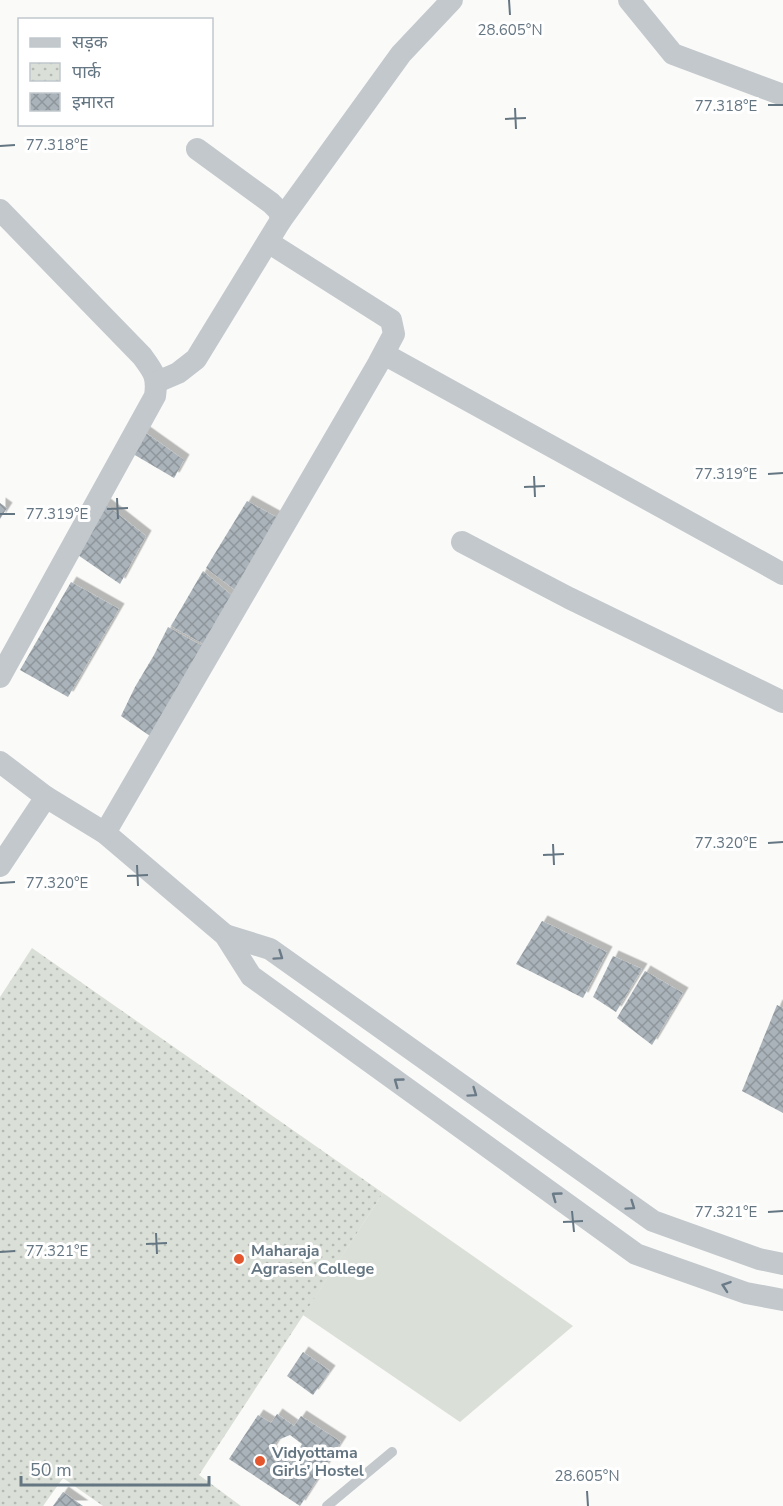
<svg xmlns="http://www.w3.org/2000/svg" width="783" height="1506" font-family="'Nunito Sans','Noto Sans Devanagari',sans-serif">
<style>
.green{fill:#dadfd7}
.park{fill:url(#park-dots)}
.building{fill:url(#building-cross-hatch);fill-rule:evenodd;filter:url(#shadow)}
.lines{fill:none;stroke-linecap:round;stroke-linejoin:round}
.lane{stroke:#c3c8cc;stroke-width:10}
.street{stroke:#c3c8cc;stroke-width:22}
.oneway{stroke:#6a7a87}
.ticks{fill:none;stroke:#657683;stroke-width:2}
.poi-dot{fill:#e4572e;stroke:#fff;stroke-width:2}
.labels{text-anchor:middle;stroke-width:6;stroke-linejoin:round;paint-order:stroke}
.poi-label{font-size:16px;font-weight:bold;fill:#657683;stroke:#fff;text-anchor:start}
.ticks-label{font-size:15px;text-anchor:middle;fill:#657683;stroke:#fff;stroke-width:6;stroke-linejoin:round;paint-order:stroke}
</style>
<defs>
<pattern id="park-dots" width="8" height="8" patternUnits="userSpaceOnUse" patternTransform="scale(1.5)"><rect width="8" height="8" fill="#dadfd7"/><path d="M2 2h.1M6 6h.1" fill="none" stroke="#b4b9b4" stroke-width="1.8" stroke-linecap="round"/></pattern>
<pattern id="building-cross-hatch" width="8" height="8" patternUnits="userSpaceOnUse" patternTransform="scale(1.5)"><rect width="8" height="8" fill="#aab3b9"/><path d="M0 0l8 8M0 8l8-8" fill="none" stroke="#8e969c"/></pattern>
<filter id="shadow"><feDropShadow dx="5.5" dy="-5.5" stdDeviation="0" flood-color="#0004"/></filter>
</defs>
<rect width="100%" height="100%" fill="#fafaf8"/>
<polygon class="green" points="383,1193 573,1326 460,1422 303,1315"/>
<polygon class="park" points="32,948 383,1193 199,1475 241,1506 103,1506 63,1478 43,1506 0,1506 0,997"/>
<g class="building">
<polygon points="139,428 184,460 174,478 128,451"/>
<polygon points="247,501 278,518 239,593 206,568"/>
<polygon points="0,503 7,508 0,519"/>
<polygon points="104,503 146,536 120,584 75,553"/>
<polygon points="203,571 236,599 207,646 171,626"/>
<polygon points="71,582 119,609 68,697 20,670"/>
<polygon points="168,627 206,648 153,738 121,716 135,687 154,655"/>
<polygon points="542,921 607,952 583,998 516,964"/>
<polygon points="613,956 642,969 616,1012 593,997"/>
<polygon points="645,971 683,993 652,1045 617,1018"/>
<polygon points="777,1005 783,1008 783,1113 742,1091"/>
<polygon points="303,1352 330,1371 313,1395 287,1376"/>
<path d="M277 1414 294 1426 301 1416 341 1442 300 1506 229 1459 258 1415 271 1423ZM290 1435 302 1444 291 1463 271 1451 278 1440Z"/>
<polygon points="63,1492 83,1506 53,1506"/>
</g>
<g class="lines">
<polyline class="lane" points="327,1506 392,1452"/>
<g class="street">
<polyline points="629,0 673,54 783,95"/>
<path d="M0 210 142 356C153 371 158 376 155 396L0 677"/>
<polyline points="281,220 401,54 452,0"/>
<polyline points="384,354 783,574"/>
<polyline points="157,382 178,373 196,359 281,220 279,211 271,203 197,149"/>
<polyline points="462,542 569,598 783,702"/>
<polyline points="0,762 46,797 105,833 225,935 251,976 636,1254 746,1293 783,1300"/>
<polyline points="105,833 378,364 394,334 391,320 268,242"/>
<polyline points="0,866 46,797"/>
<polyline points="225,935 270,949 653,1221 759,1259 783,1264"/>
</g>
</g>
<defs><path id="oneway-chevron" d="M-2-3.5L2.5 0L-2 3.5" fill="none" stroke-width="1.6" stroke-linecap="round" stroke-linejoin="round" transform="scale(1.5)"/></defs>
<g class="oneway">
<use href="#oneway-chevron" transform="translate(279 956) rotate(35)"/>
<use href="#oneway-chevron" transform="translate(398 1082) rotate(-144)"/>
<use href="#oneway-chevron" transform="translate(473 1093) rotate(35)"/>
<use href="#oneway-chevron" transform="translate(556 1196) rotate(-144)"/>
<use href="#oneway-chevron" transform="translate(631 1206) rotate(35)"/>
<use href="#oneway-chevron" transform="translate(726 1286) rotate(-161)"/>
</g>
<path class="ticks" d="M509 0 510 15M768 105H783M515 108 516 129M505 119 526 118M0 146 15 145M768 474 783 473M534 476 535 497M524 487 545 486M117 498 118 519M107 509 128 508M0 514H15M768 843 783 842M553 844 554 865M543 855 564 854M137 865 138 886M127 876 148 875M0 883 15 882M572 1211 574 1232M768 1212 783 1211M563 1222 583 1221M156 1233 157 1254M146 1244 167 1243M0 1252 15 1251M587 1491 588 1506"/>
<g class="poi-dot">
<circle cx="239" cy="1259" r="6"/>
<circle cx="260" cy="1461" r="6"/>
</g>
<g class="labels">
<g class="poi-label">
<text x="251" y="1256">Maharaja<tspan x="251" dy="18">Agrasen College</tspan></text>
<text x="272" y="1458">Vidyottama<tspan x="272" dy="18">Girls’ Hostel</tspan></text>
</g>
</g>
<g class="ticks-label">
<text x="510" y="35">28.605°N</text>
<text x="726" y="111">77.318°E</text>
<text x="57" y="150">77.318°E</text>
<text x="726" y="479">77.319°E</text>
<text x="57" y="519">77.319°E</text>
<text x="726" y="848">77.320°E</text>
<text x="57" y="888">77.320°E</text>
<text x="726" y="1217">77.321°E</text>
<text x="57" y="1256">77.321°E</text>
<text x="587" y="1481">28.605°N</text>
</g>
<rect x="18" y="18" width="195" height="108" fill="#ffffff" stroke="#c1c8cd" stroke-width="1.5"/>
<rect x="30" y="38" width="30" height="9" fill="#c3c8cc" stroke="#c1c8cd" stroke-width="1.5"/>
<text x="72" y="48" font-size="18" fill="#657683">सड़क</text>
<rect x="30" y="63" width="30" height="18" fill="url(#park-dots)" stroke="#c1c8cd" stroke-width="1.5"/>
<text x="72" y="78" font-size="18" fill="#657683">पार्क</text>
<rect x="30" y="93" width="30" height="18" fill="url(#building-cross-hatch)" stroke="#c1c8cd" stroke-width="1.5"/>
<text x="72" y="108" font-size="18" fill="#657683">इमारत</text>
<path d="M21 1476v9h188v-9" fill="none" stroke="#657683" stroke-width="3"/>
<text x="30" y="1476" font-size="18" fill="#657683" stroke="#ffffff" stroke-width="4.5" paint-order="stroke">50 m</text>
</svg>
